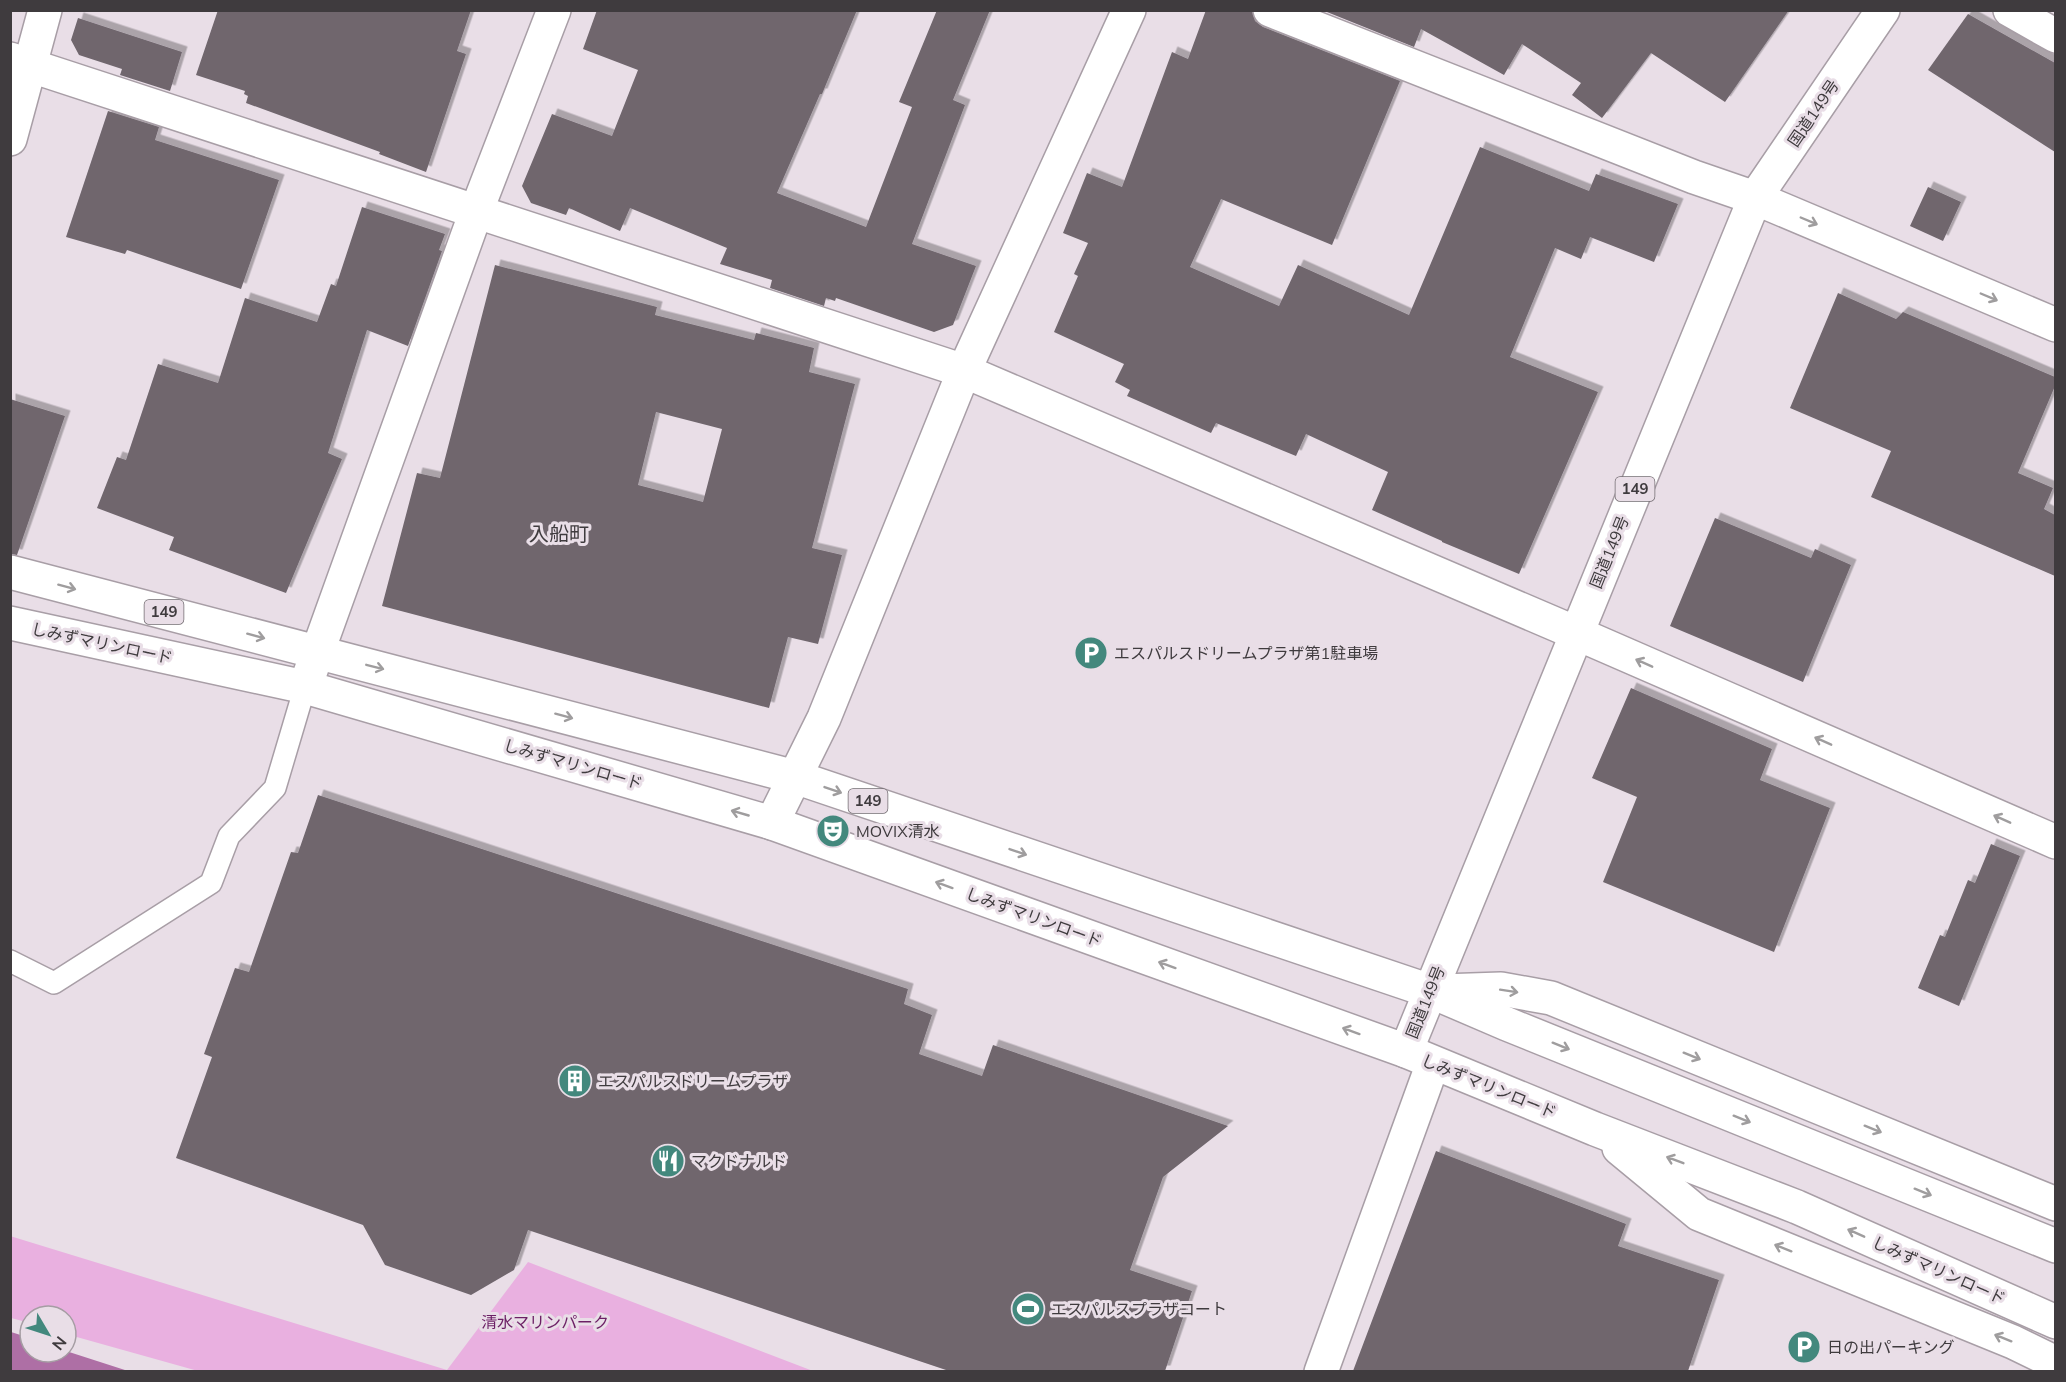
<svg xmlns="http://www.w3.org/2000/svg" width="2066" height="1382" font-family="Mulish,'Noto Sans JP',sans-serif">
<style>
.green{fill:#e9b0e0}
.water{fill:#ae6fa5}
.building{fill:#6f666d;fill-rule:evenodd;filter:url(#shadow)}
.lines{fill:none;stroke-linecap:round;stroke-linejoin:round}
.lane-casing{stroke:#a89ea6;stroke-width:24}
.street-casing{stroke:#a89ea6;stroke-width:36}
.secondary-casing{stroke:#a89ea6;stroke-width:36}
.highway-casing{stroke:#a89ea6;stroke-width:36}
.lane{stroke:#fff;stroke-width:21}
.street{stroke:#fff;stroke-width:33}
.secondary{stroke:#fff;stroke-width:33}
.highway{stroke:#fff;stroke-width:33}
.oneway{stroke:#9f9d9e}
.labels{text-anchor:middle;stroke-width:6;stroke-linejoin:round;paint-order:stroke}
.shield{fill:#e9dee7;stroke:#726c71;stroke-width:1.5}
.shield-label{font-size:15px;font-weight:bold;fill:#3f3b3e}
.street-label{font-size:16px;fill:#3f3b3e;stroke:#e9dee7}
.poi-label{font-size:16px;fill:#3f3b3e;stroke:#e9dee7;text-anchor:start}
.park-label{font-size:16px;fill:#6c1f65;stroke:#e9dee7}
.quarter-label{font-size:20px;fill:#3f3b3e;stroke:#e9dee7}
</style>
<defs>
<filter id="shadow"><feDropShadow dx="5.5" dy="-5.5" stdDeviation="0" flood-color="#0004"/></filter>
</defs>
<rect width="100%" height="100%" fill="#e9dee7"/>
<polygon class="green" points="10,1236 447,1370 528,1262 813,1371 198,1371 66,1334 66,1316 30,1316 30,1323 11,1318"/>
<polygon class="water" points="11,1332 30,1338 30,1352 66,1351 128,1371 11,1371"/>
<g class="building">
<polygon points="218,10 471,10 457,51 466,54 426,172 379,154 380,152 246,103 248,96 244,94 245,91 196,75"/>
<polygon points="597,10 857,10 822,94 820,94 777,193 866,227 912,107 899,102 937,10 990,10 953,100 965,105 912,244 976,266 953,325 934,332 836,298 835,301 826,298 824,306 770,288 772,280 720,264 727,248 630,208 620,231 569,208 566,215 531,203 522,186 552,114 612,136 638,70 583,49"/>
<polygon points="1206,10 1252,10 1255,21 1263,27 1400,81 1332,245 1221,199 1190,267 1279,306 1298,265 1409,315 1480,147 1589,191 1596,174 1678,204 1654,262 1590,237 1581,259 1555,248 1510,357 1598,392 1519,574 1442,542 1442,541 1372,510 1388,472 1306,434 1296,456 1216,423 1211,433 1127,396 1130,390 1115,382 1124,364 1054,332 1078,276 1074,274 1088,243 1063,233 1087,173 1122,187 1172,52 1188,59"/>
<polygon points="1322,10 1789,10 1725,102 1651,53 1602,118 1572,95 1581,83 1522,44 1504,75 1421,29 1414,47"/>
<polygon points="1968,14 2055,63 2055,152 1928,70"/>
<polygon points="78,18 182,52 170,91 120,75 122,69 79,55 71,40"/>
<polygon points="108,111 159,127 155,140 279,180 241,289 127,250 125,254 66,237"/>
<polygon points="1928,187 1961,202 1943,241 1910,226"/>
<polygon points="362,207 445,234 439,250 442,251 408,346 367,330 328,453 342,459 286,593 169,550 174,537 97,508 117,457 126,460 158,364 218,383 245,298 317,322 331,284 336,286"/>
<path d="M495 265 657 307 655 315 754 340 756 333 814 348 809 372 855 384 812 548 842 555 818 644 788 637 769 708 382 606 417 473 440 478ZM656 412 722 429 703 502 638 485Z"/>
<polygon points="1838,293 1896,319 1903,312 2055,377 2055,386 2018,473 2053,488 2044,509 2055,515 2055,576 1871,497 1891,451 1790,408"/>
<polygon points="10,399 65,416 17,555 10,554"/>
<polygon points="1715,518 1811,558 1815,549 1851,565 1803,682 1670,626"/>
<polygon points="1631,688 1772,749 1760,780 1830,808 1774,952 1603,882 1637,797 1592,778"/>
<polygon points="318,795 908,989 904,1004 932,1015 919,1054 982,1076 993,1045 1228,1126 1163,1177 1130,1270 1192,1291 1165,1371 949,1371 528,1230 514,1270 471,1295 385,1265 363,1225 176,1158 212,1057 204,1054 235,968 249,972 291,852 298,853"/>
<polygon points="1991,844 2020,856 1959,1006 1918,988 1940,935 1945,937 1968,880 1975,883"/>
<polygon points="1436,1151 1626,1224 1618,1246 1719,1280 1688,1371 1353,1371"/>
</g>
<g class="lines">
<defs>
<polyline id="lane" points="10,961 54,983 211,883 229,836 275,788 305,687"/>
<g id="street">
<polyline points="1270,10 1694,177 1755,198 2056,325"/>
<polyline points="2010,10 2056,36"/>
<polyline points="10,59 964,371 1576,633 2056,842"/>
<polyline points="10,139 45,10"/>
<polyline points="305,687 476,212 554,10"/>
<polyline points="772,823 824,718 964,371 1129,10"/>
<polyline points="1321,1372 1433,1063"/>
</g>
<g id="secondary">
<polyline points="1430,991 1507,1024 2056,1246"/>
<polyline points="1441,991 1501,989 1551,998 2056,1204"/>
<polyline points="1406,1051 1595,1129 1797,1207 2056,1322"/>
<polyline points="1619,1148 1699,1214 2013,1342 2056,1363"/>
</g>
<g id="highway">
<polyline points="10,572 795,777 1430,991"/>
<polyline points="10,623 305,687 772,823 1406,1051 1755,198 1883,10"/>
</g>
</defs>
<use href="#lane" class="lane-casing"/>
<use href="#street" class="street-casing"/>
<use href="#secondary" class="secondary-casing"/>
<use href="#highway" class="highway-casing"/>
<use href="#lane" class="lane"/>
<use href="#street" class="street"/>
<use href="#secondary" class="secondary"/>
<use href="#highway" class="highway"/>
</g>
<defs><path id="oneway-shaft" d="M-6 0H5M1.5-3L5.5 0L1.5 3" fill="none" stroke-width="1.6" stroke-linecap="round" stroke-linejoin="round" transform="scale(1.5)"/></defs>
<g class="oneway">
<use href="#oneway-shaft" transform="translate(1809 221) rotate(23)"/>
<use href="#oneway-shaft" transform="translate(1989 297) rotate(23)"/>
<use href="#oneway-shaft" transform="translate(67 587) rotate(15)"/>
<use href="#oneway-shaft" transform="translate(256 636) rotate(15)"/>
<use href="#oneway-shaft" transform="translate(1644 663) rotate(-156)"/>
<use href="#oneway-shaft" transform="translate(375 667) rotate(14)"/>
<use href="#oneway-shaft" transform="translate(564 716) rotate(15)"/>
<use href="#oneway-shaft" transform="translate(1823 741) rotate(-156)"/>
<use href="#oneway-shaft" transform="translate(833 790) rotate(19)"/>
<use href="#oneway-shaft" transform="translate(740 813) rotate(-164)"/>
<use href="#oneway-shaft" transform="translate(2002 819) rotate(-156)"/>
<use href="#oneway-shaft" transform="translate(1018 852) rotate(19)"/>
<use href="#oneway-shaft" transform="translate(944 885) rotate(-160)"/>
<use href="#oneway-shaft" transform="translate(1167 965) rotate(-160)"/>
<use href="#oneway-shaft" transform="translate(1509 991) rotate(9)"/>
<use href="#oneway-shaft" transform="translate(1351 1031) rotate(-160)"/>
<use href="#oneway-shaft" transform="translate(1561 1046) rotate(22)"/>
<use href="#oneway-shaft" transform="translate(1692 1056) rotate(22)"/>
<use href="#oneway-shaft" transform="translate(1742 1119) rotate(22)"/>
<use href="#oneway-shaft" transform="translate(1873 1129) rotate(22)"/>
<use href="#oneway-shaft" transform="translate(1675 1160) rotate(-159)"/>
<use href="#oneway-shaft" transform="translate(1923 1192) rotate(22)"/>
<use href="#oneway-shaft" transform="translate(1856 1233) rotate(-156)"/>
<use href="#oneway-shaft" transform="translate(1783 1248) rotate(-158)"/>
<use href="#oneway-shaft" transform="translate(2003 1338) rotate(-158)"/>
</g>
<defs>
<symbol id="parking-disc" viewBox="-11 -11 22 22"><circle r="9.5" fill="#43887d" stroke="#e9dee7"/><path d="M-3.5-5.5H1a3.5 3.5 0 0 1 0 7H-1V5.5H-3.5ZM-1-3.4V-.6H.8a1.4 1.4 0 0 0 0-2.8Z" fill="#fff"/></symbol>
<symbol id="theatre-disc" viewBox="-11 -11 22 22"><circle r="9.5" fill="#43887d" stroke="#e9dee7"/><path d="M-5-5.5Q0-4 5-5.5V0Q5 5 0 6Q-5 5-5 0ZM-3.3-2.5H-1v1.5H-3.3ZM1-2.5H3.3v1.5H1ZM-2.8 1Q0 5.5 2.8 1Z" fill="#fff"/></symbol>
<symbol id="building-disc" viewBox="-11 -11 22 22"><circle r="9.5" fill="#43887d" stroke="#e9dee7"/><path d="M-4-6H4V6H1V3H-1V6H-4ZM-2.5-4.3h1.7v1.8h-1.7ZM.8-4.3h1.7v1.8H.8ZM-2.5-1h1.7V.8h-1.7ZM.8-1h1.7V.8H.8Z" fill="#fff"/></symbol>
<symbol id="restaurant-disc" viewBox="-11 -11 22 22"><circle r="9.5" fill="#43887d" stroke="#e9dee7"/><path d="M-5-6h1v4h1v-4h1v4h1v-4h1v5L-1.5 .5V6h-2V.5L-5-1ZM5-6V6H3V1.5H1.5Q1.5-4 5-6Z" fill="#fff"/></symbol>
<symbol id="stadium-disc" viewBox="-11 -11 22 22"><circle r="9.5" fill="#43887d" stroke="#e9dee7"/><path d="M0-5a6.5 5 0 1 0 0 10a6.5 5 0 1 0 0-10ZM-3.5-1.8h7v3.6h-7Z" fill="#fff"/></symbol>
</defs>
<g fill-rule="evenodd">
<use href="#parking-disc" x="1072" y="634" width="38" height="38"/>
<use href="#theatre-disc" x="814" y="812" width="38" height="38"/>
<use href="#building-disc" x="556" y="1062" width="38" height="38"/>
<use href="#restaurant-disc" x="649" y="1142" width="38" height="38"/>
<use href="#stadium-disc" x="1009" y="1290" width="38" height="38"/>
<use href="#parking-disc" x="1785" y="1328" width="38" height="38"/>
</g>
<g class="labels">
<g class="shield">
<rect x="1615.5" y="477" width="39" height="24" rx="4.5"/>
<rect x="144.5" y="600" width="39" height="24" rx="4.5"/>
<rect x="848.5" y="789" width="39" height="24" rx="4.5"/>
</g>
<g class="shield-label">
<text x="1635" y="494">149</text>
<text x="164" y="617">149</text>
<text x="868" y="806">149</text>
</g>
<g class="street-label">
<text transform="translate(1813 113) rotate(-56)" y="6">国道149号</text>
<text transform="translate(1609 552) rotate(-68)" y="6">国道149号</text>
<text transform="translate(102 643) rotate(12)" y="6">しみずマリンロード</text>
<text transform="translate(573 764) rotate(16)" y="6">しみずマリンロード</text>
<text transform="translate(1034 917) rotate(20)" y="6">しみずマリンロード</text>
<text transform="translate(1425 1002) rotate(-68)" y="6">国道149号</text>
<text transform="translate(1489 1086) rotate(22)" y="6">しみずマリンロード</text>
<text transform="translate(1939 1270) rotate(24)" y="6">しみずマリンロード</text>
</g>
<g class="poi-label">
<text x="1114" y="659">エスパルスドリームプラザ第1駐車場</text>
<text x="856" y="837">MOVIX清水</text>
<text x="598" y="1087">エスパルスドリームプラザ</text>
<text x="691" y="1167">マクドナルド</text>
<text x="1051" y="1315">エスパルスプラザコート</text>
<text x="1827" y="1353">日の出パーキング</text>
</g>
<g class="park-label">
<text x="545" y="1328">清水マリンパーク</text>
</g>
<g class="quarter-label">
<text x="559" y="541">入船町</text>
</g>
</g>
<rect width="2066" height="1382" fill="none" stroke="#3f3b3e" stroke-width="24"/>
<g transform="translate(48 1334) rotate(129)"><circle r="28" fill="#e9dee7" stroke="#a59da3" stroke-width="1.5"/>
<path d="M0-4.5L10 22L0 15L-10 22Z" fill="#43887d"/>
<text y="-9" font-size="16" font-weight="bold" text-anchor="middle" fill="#3f3b3e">N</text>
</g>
</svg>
